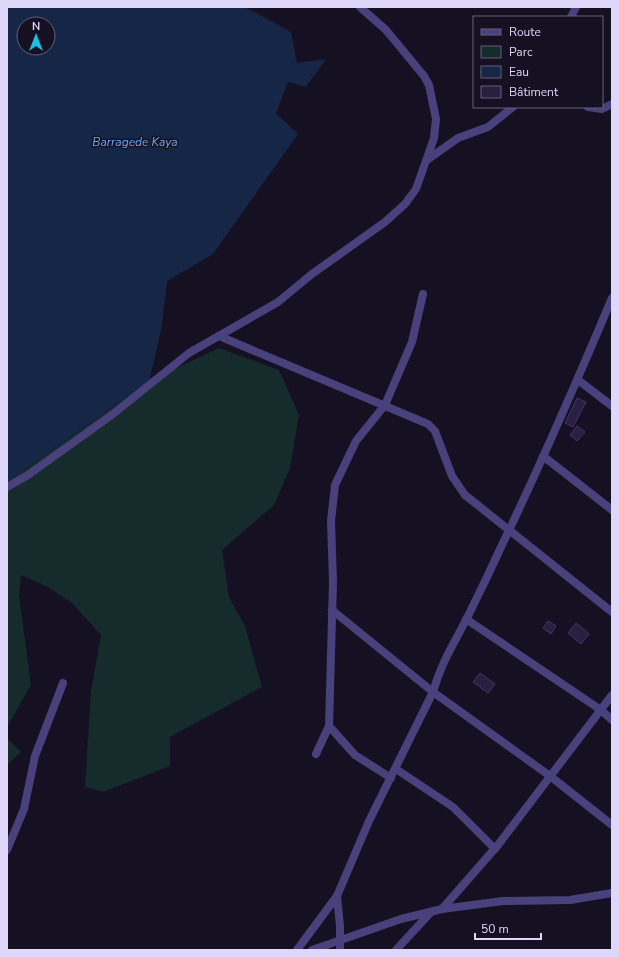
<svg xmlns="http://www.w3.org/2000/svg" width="619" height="957" font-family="'Nunito Sans',sans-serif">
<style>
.green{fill:#152b2c}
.water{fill:#162647;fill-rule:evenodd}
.building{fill:#291f41;stroke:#43346a}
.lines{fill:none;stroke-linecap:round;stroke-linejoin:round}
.street{stroke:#48417c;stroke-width:8}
.labels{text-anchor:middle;stroke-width:3;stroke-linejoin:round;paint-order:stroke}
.water-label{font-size:12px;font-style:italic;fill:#71abee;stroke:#151122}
</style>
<rect width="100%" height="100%" fill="#151122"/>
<g class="green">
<polygon points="219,348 279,370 299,415 290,468 274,505 222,550 229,597 245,626 262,687 170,737 170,766 103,792 85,787 91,691 101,635 72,603 46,586 21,575 19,596 31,685 7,727 7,482 149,381"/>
<polygon points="7,738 21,752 7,765"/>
</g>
<path class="water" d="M7 7H243L247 8 291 32 297 63 326 59 306 87 288 82 276 113 298 134 213 254 167 281 161 331 149 381 7 482ZM24 24H48V48H24Z"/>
<g class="building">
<polygon points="577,398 586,402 573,427 565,423"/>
<polygon points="577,426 585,432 577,441 570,435"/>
<polygon points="548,621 556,626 551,634 543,628"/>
<polygon points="576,623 589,634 581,644 568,633"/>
<polygon points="480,673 495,684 488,693 473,682"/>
</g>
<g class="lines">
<g class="street">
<polyline points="571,17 576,7"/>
<polyline points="588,107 602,109 612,104"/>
<polyline points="427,160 458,138 488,127 513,107"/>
<polyline points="219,336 428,424 435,431 452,476 465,495 612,612"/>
<polyline points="578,380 612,406"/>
<polyline points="543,456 612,510"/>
<polyline points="7,487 28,475 113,414 189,353 278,302 312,274 385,222 405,204 416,189 434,138 436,119 429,85 424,76 386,30 360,7"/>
<polyline points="332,610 433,692 550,776 612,825"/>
<polyline points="466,619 601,710 612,720"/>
<polyline points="329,726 355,755 391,778"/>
<polyline points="316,754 329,726 333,582 331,521 335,485 356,441 385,405 412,342 423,294"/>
<polyline points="396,769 453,807 495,849"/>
<polyline points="7,850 24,809 35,756 63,683"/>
<polyline points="337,896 340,926 340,950"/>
<polyline points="442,909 498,845 612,695"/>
<path d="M297 950 337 896 369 821 433 692C441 663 453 645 467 618 479 594 491 569 502 545 541 464 577 381 612 298"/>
<polyline points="312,950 401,919 442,909 503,901 570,900 612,893"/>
<polyline points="396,950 431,912"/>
</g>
</g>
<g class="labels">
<g class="water-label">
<text x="135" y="146">Barragede Kaya</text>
</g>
</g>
<rect width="619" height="957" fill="none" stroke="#ded7fa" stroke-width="16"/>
<rect x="473" y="16" width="130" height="92" fill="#151122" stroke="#656078"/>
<rect x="481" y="29" width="20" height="6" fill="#48417c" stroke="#656078"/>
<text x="509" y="36" font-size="12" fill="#ded7fa">Route</text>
<rect x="481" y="46" width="20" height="12" fill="#152b2c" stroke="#656078"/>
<text x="509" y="56" font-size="12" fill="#ded7fa">Parc</text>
<rect x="481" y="66" width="20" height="12" fill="#162647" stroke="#656078"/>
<text x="509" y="76" font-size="12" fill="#ded7fa">Eau</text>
<rect x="481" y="86" width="20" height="12" fill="#291f41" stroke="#656078"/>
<text x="509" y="96" font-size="12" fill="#ded7fa">Bâtiment</text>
<g transform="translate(36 36)"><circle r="19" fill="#151122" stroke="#656078"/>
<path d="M0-3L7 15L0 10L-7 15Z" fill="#1bbfe2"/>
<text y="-6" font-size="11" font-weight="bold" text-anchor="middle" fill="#ded7fa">N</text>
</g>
<path d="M475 933v6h66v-6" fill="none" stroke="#ded7fa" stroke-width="2"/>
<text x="481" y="933" font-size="12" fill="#ded7fa" stroke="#151122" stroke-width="3" paint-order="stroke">50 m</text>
</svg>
